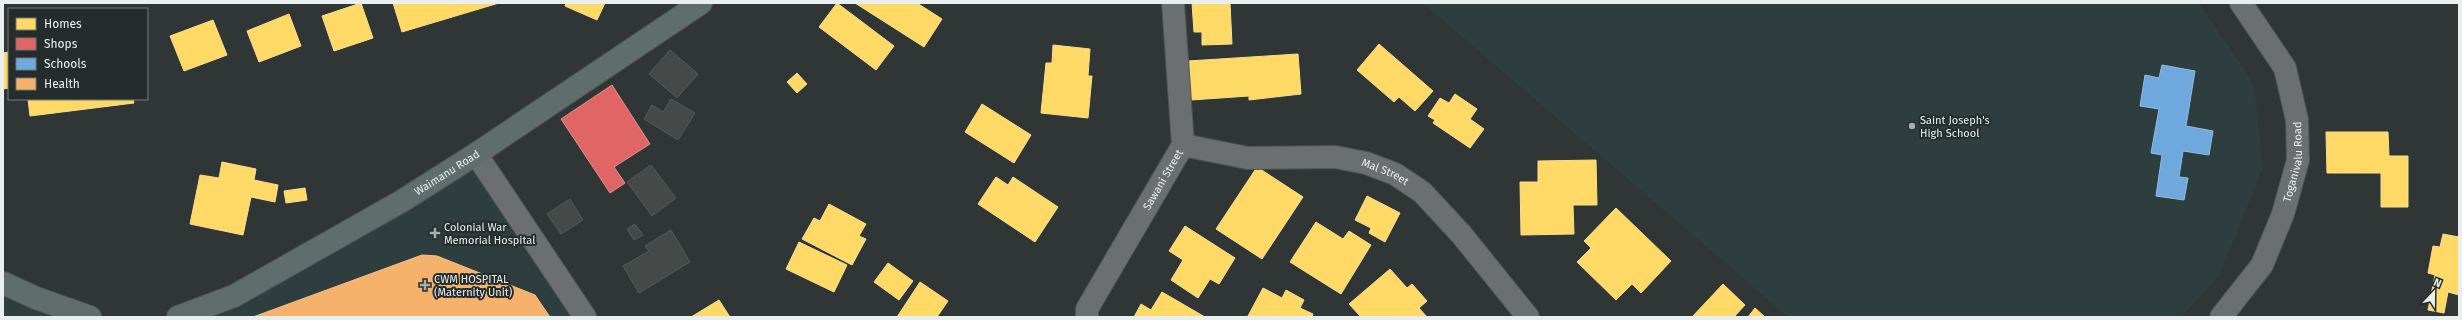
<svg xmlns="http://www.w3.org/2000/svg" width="2462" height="320" font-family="'Fira Sans',sans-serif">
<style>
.built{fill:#2e3e3e}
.homes{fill:#ffd966;stroke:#f8e08f}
.shops{fill:#e06666;stroke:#e38f8f}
.schools{fill:#6fa8dc;stroke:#94bde2}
.health{fill:#f6b26b;stroke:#f2c493}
.building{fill:#454a49;stroke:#555a59}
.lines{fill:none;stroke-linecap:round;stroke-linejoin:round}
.minor-casing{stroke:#4f5353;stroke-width:24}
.primary-casing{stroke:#4f5353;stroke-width:24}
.minor{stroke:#6c6f6f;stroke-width:22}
.primary{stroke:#5f6e6d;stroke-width:22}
.poi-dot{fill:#a8aeae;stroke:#242d2c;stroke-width:1.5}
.labels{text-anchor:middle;stroke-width:4;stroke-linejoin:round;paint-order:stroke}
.poi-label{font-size:11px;fill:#e9efef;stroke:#242d2c;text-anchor:start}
.street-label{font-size:11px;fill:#e9efef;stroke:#242d2c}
</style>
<rect width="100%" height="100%" fill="#303535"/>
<g class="built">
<polygon points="1423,3 2199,3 2254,84 2263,168 2219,276 2181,317 1788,317"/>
<polygon points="467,160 573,317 209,317 241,306"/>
<polygon points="3,292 64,317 3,317"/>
</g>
<g class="homes">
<polygon points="361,3 373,38 334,51 322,16"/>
<polygon points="393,3 499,3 402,32"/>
<polygon points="566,3 605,3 597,20 565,6"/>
<polygon points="837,3 894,46 876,70 819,27"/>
<polygon points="855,3 917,3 942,19 924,47"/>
<polygon points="1192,3 1230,3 1232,44 1202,45 1202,32 1194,32"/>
<polygon points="289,14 301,46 259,62 247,31"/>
<polygon points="213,20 227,55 184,71 170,36"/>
<polygon points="1379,44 1433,91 1415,111 1399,97 1394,102 1357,70"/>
<polygon points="1053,45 1090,49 1088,76 1092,76 1088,118 1041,113 1046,63 1052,63"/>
<polygon points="9,52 9,88 3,89 3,53"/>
<polygon points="1298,54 1301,94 1249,100 1249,96 1191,100 1188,61"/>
<polygon points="797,73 807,84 797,93 787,82"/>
<polygon points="1455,94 1477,109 1470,119 1484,129 1470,148 1433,123 1435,120 1428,116 1440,98 1449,103"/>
<polygon points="28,99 133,99 134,103 30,116"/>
<polygon points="982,104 1031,135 1014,163 965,132"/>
<polygon points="2326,132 2388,132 2389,156 2408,156 2408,207 2381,207 2381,173 2327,173"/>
<polygon points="1596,160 1597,205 1573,205 1574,234 1521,235 1520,182 1538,182 1538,161"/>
<polygon points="222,162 256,169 254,180 278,185 275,202 251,197 243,235 190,224 200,175 219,178"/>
<polygon points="1257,167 1303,197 1262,259 1216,229"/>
<polygon points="996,177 1008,185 1013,177 1058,207 1035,242 978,204"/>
<polygon points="305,188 307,200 286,203 284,191"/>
<polygon points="1367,196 1400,213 1385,242 1369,233 1371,228 1355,220"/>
<polygon points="829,204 866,224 859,236 866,239 852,265 802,239 814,218 820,221"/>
<polygon points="1616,208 1671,261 1641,293 1632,284 1616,300 1577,262 1591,248 1584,241"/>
<polygon points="1316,222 1343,239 1349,231 1371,245 1341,294 1290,262"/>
<polygon points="1185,226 1235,258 1219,284 1210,279 1198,298 1171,280 1183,260 1169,251"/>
<polygon points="2443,234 2459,237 2459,295 2448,292 2444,313 2428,310 2435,275 2428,273 2433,246 2440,247"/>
<polygon points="799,242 847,265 834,292 786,269"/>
<polygon points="888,263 913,281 899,300 874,282"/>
<polygon points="1390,269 1407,288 1412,284 1427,301 1419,308 1427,317 1361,317 1349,304"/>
<polygon points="920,282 948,301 937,317 897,317"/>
<polygon points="1723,284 1745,305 1734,317 1692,317"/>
<polygon points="1263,288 1282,298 1286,290 1304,300 1300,308 1313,314 1312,317 1248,316"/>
<polygon points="1162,292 1205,317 1134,317 1141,304 1151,310"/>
<polygon points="719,300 730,317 691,317"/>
<polygon points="1755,308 1765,317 1748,317"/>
</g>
<polygon class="shops" points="612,85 650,144 614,167 625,183 610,193 561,119"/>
<polygon class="schools" points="2162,65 2195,71 2186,126 2213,131 2209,155 2183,151 2179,177 2188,178 2184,200 2156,196 2162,155 2151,153 2159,109 2140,106 2145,75 2159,78"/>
<polygon class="health" points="422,255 437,256 535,295 550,317 253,317"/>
<g class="building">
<polygon points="670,50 698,74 677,98 649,74"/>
<polygon points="671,99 695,113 678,140 644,119 652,105 663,112"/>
<polygon points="651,165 676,198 652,216 627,182"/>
<polygon points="570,199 583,220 561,234 547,214"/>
<polygon points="635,224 643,235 634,240 627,229"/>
<polygon points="671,230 690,262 639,293 623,266 649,251 645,246"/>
</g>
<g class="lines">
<defs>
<g id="minor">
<path id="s1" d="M1183 145 1248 158 1335 157 1366 163 1395 174 1422 192 1461 234 1528 317"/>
<polyline points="476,154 585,317"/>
<path id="s2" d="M1087 317V309L1183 145 1173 3"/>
<path id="s3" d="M2221 317 2262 265 2283 214 2298 160 2297 120 2285 68 2241 3"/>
</g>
<g id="primary">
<polyline points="3,283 36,298 90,317"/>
<path id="s4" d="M178 317 234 296 402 201 476 154 701 3"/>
</g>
</defs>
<use href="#minor" class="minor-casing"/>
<use href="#primary" class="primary-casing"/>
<use href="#minor" class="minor"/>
<use href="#primary" class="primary"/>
</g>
<g class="poi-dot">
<circle cx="1912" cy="126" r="4"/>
<path d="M433 227h4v4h4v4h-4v4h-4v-4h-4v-4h4z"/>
<path d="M423 279h4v4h4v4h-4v4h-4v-4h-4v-4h4z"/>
</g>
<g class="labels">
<g class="poi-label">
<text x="1920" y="124">Saint Joseph's<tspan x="1920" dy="13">High School</tspan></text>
<text x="444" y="231">Colonial War<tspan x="444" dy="13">Memorial Hospital</tspan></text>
<text x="434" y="283">CWM HOSPITAL<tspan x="434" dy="13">(Maternity Unit)</tspan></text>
</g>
<g class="street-label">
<text dy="4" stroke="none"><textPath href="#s3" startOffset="175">Toganivalu Road</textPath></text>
<text dy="4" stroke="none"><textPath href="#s4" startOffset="306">Waimanu Road</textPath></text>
<text dy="4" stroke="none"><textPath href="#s1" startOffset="206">Mal Street</textPath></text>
<text dy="4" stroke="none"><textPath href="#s2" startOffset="158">Sawani Street</textPath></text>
</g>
</g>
<rect width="2462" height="320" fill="none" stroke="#e9efef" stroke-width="8"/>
<rect x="8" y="8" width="140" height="92" fill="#242d2c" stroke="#737b7a"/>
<rect x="16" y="18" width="20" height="12" fill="#ffd966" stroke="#737b7a"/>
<text x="44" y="28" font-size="12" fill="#e9efef">Homes</text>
<rect x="16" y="38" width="20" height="12" fill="#e06666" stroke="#737b7a"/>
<text x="44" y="48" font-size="12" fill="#e9efef">Shops</text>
<rect x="16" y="58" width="20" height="12" fill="#6fa8dc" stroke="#737b7a"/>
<text x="44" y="68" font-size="12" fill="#e9efef">Schools</text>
<rect x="16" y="78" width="20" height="12" fill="#f6b26b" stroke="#737b7a"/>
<text x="44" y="88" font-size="12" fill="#e9efef">Health</text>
<g transform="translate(2434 292) rotate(22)" stroke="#242d2c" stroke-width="3" paint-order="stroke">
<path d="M0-3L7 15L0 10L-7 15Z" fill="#e9efef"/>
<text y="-6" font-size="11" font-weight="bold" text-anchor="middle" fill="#e9efef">N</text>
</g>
</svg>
